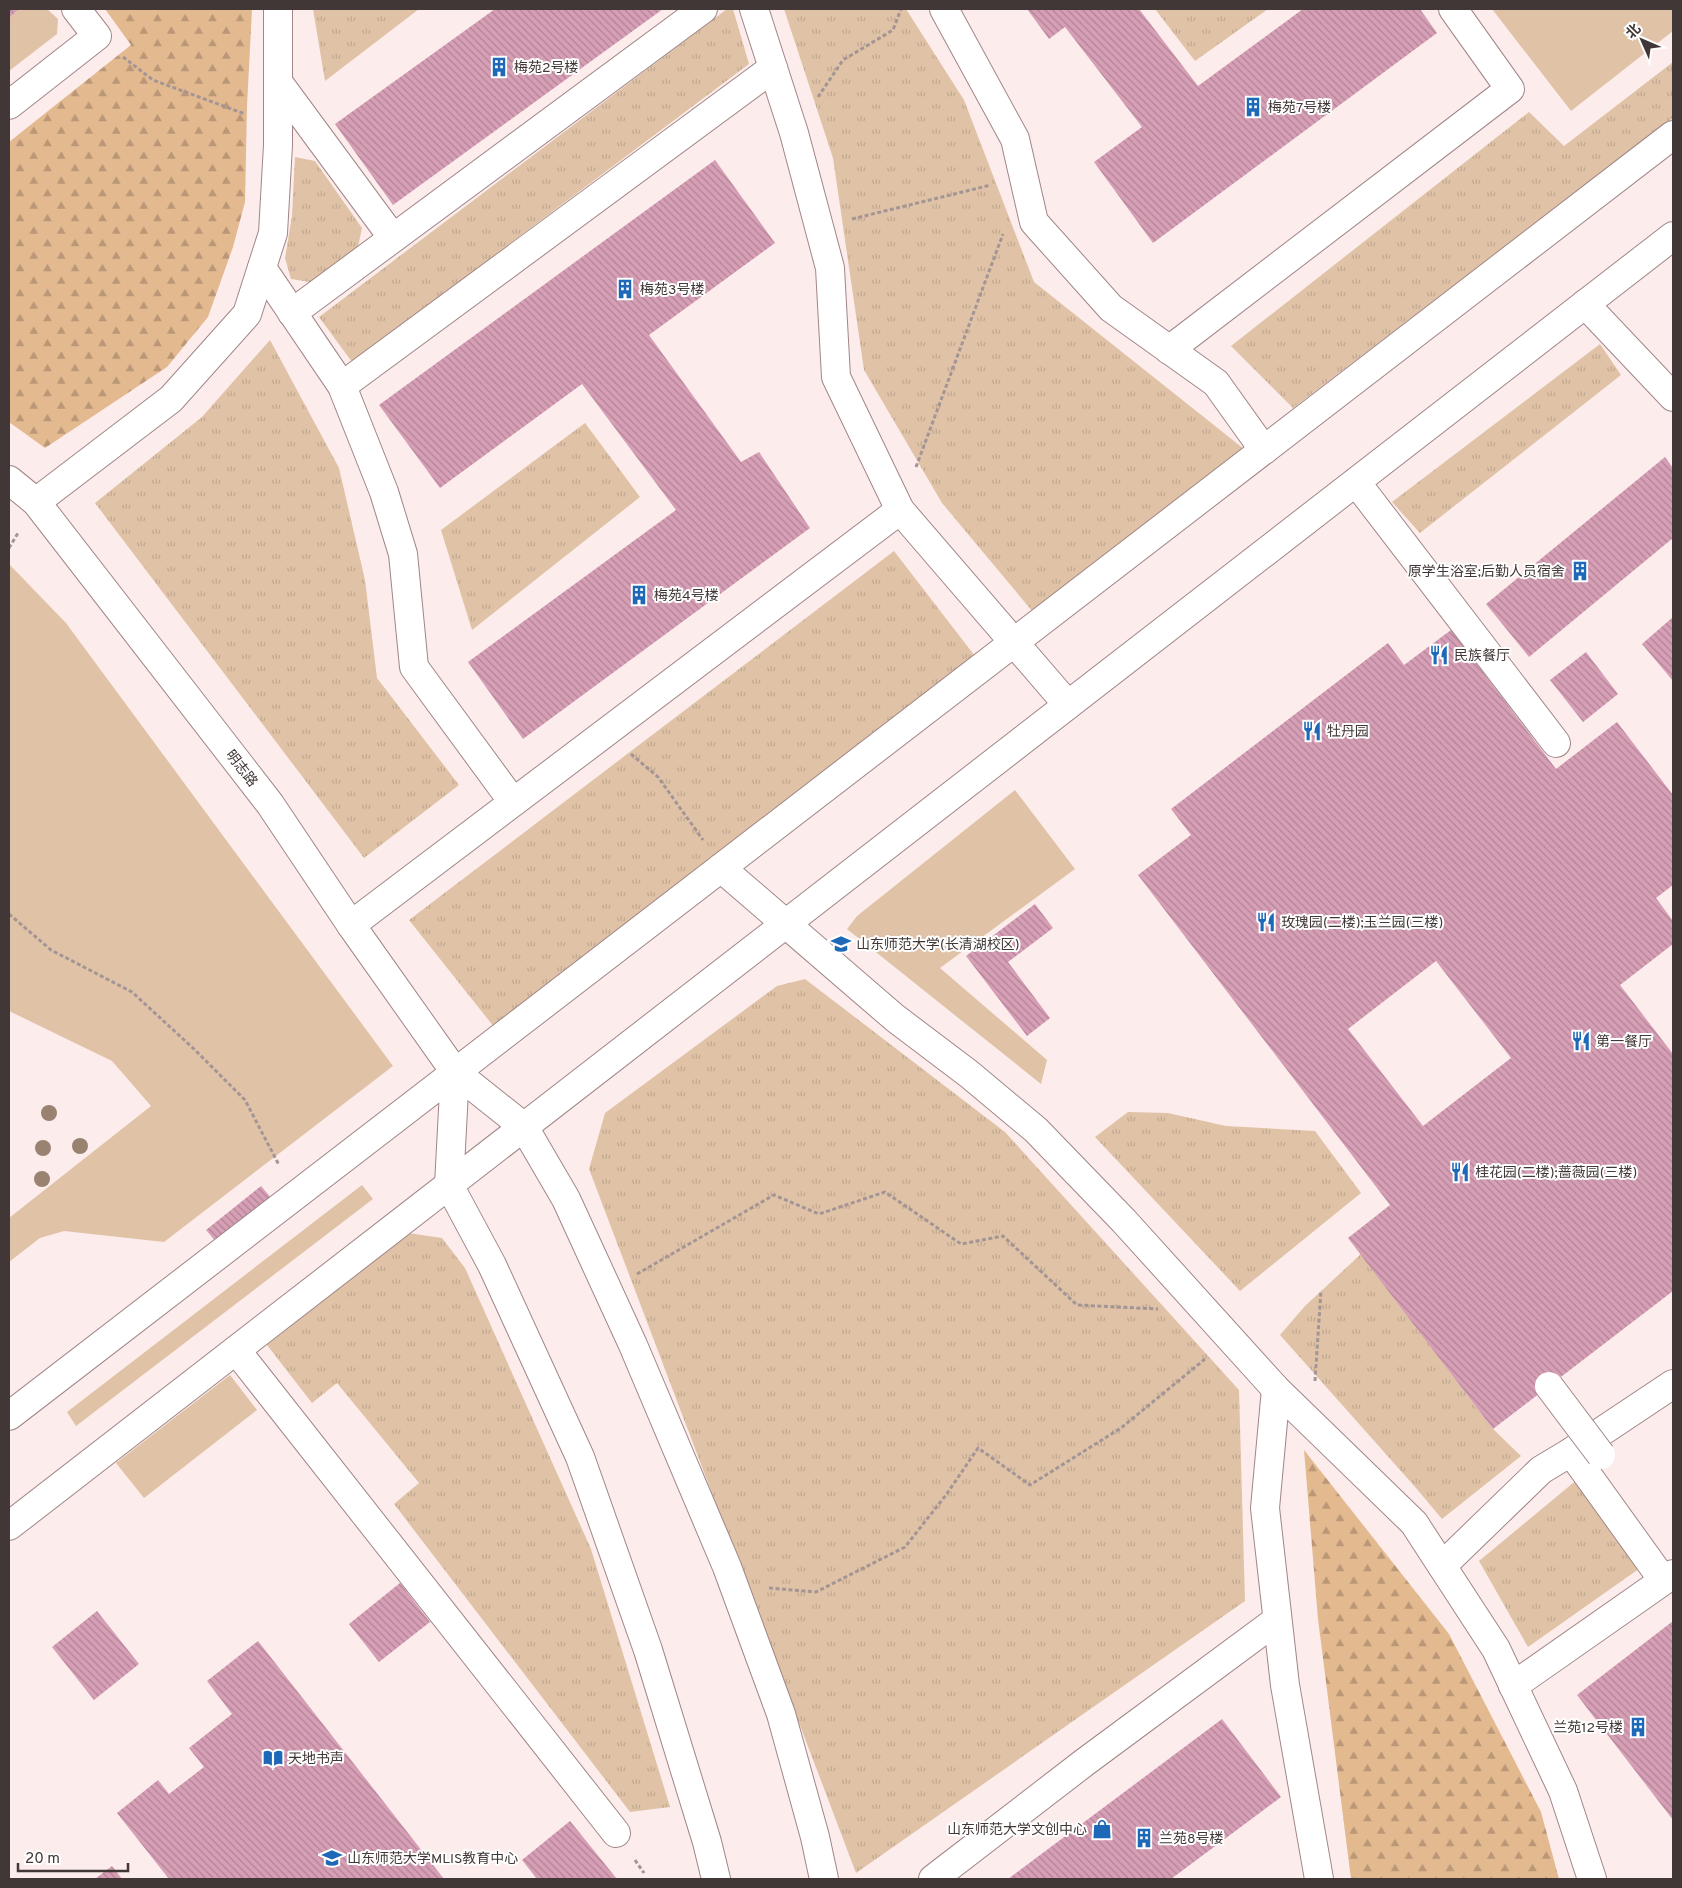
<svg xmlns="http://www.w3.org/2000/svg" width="1682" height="1888" font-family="Overpass,'Noto Sans SC',sans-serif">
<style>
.grass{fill:url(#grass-tufts)}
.forest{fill:url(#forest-firs)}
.garden{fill:#e0c3a6}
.building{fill:url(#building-back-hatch);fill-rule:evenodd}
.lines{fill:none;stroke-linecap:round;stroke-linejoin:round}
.minor-casing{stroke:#a08687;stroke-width:30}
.path{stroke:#a39595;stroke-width:3;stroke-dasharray:4 2.5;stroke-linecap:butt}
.minor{stroke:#fff;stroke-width:28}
.minor-bridge-casing{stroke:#a08687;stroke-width:30;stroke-linecap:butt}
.minor-bridge{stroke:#fff;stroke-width:28}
.tree{fill:#998270}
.labels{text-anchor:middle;stroke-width:4;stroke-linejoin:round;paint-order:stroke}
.poi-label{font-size:14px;fill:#423737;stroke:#fefefe;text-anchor:start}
.street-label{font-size:14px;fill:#423737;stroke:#fefefe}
</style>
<defs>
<pattern id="grass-tufts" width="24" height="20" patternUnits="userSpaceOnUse" patternTransform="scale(1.25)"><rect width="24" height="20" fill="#e0c3a6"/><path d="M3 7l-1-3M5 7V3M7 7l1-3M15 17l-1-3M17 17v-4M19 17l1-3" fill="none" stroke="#c1a890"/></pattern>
<pattern id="forest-firs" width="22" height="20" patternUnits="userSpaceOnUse" patternTransform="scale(1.25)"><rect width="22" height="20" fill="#e3b990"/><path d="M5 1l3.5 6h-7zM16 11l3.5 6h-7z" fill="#ba9776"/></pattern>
<pattern id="building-back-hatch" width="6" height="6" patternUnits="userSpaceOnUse" patternTransform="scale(1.25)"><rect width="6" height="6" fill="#d79fb6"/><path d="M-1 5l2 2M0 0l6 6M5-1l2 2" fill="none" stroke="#b08295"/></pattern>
</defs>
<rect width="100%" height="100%" fill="#fdecec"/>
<g class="grass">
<polygon points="313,9 419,9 325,81"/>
<polygon points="727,9 733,9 749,64 352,362 319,317"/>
<polygon points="784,9 906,9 964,100 1034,282 1244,449 1033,612 942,503 864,370 833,158"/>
<polygon points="1155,9 1268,9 1195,61"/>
<polygon points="1673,62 1673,118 1293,408 1231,346 1529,112 1564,146"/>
<polygon points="295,157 315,161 362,228 358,247 310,282 291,279 285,258 292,216"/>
<polygon points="270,340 339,468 365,580 377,678 459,785 364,858 95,503 202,417"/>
<polygon points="1600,344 1621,375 1420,533 1392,502"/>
<polygon points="585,423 640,497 472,630 441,530"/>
<polygon points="894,551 978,660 502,1037 409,920"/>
<polygon points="805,979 1005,1132 1239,1390 1245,1601 856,1873 589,1169 605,1113 777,986"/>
<polygon points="1128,1112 1168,1113 1226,1126 1315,1131 1361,1193 1240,1291 1095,1137"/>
<polygon points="408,1233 442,1238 465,1268 591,1549 670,1807 630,1812 394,1504 419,1483 337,1383 312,1403 267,1345"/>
<polygon points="1361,1254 1493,1429 1521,1456 1442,1519 1416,1488 1280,1335 1305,1306"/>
<polygon points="1579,1478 1643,1566 1528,1647 1479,1561"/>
</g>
<g class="forest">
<polygon points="105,9 252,9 247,106 245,202 233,247 208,317 167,367 45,448 9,422 9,142 131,45"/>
<polygon points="1304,1450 1449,1634 1541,1812 1559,1879 1351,1879 1318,1619"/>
</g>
<g class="garden">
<polygon points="19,9 47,9 58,19 57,34 9,71 9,18"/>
<polygon points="1492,9 1673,9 1673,31 1571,111"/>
<polygon points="9,564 66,623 393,1066 164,1242 64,1231 40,1238 9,1262 9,1218 151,1106 112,1061 9,1011"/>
<polygon points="1015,790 1075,869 940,968 1047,1060 1041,1084 847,929 857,916"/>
<polygon points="362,1185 373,1199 76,1426 67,1412"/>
<polygon points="230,1375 257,1410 144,1498 116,1463"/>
</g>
<g class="building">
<polygon points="9,9 19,9 9,18"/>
<polygon points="495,9 663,9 393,205 335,124"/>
<polygon points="1027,9 1139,9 1198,86 1303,9 1420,9 1437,33 1153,243 1094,162 1142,127 1065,27 1049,39"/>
<polygon points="715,160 775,243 649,335 741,462 759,452 810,528 523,739 468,662 676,510 582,384 440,488 379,405"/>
<polygon points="1665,457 1673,468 1673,538 1529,657 1486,604"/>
<polygon points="1673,617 1673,681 1642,644"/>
<path d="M1451 630 1556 769 1617 722 1673 795V885L1656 898 1673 921V944L1620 985 1673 1054V1291L1493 1429 1348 1238 1390 1205 1138 875 1191 835 1171 809 1388 643 1404 665ZM1436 961 1511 1058 1423 1126 1348 1029Z"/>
<polygon points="1586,652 1618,694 1583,722 1550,680"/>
<polygon points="1035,904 1053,928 1008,962 1050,1018 1027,1036 966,956"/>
<polygon points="261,1186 272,1199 217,1243 206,1230"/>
<polygon points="400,1583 430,1622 379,1662 349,1624"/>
<polygon points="97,1611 139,1664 94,1700 52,1647"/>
<polygon points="1673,1621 1673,1820 1577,1695"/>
<polygon points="258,1641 444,1879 169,1879 117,1813 158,1780 169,1794 204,1767 189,1748 232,1714 207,1681"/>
<polygon points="1222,1719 1281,1797 1171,1879 1008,1879"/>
<polygon points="570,1821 617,1879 537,1879 522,1860"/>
<polygon points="112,1866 122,1879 95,1879"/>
</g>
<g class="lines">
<defs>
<g id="minor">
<polyline points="754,9 794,133 830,268 836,377 900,510 1068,705"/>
<polyline points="944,9 1015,139 1034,222 1111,308 1216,383 1264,450"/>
<polyline points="278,82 393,238"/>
<polyline points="9,105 97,36 76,9"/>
<polyline points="262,268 342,386 384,492 403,554 414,667 513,802"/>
<polyline points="1585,304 1673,397"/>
<polyline points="292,313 703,9"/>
<polyline points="1169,350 1510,89 1453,9"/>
<polyline points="342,386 773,68"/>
<polyline points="9,480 36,502 270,804 351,925 455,1072 524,1127 566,1199 633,1345 727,1567 781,1714 815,1837 824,1879"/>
<polyline points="1356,482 1556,743"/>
<polyline points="36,502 171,399 247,314 273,233 278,145 278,9"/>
<polyline points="721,868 895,1018 969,1074 1036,1130 1124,1221 1276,1389 1414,1523 1496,1649 1563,1791 1592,1879"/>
<polyline points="351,925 900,510"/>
<polyline points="455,1072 449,1185 492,1265 580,1457 648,1650 707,1842 716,1879"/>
<polyline points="236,1350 616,1833"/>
<polyline points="1276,1389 1265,1508 1285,1685 1319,1879"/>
<polyline points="9,1416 1673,135"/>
<polyline points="1571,1452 1663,1580"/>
<polyline points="9,1526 1673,236"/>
<polyline points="1442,1566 1541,1470 1571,1452 1673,1384"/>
<polyline points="1513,1686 1673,1574"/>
<polyline points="933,1879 1085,1762 1277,1620"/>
</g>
</defs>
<use href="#minor" class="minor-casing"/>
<g class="path">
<polyline points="123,57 153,80 245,114"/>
<polyline points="818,97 843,60 893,30 901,9"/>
<polyline points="852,219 991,185"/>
<polyline points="916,467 1003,234"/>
<polyline points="9,548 18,533"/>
<polyline points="631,754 658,777 703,840"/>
<polyline points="9,914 51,950 132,992 194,1049 245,1100 279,1165"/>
<polyline points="637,1274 774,1195 819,1214 885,1192 961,1244 1003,1236 1077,1305 1158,1309"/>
<polyline points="1315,1381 1321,1290"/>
<polyline points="769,1588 816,1592 905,1547 946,1495 978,1448 1030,1485 1121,1428 1205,1359"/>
<polyline points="635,1860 644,1873"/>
</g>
<use href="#minor" class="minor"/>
<defs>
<polyline id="minor-bridge" points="1549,1386 1601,1455"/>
</defs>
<use href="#minor-bridge" class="minor-bridge-casing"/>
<use href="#minor-bridge" class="minor-bridge"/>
</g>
<g class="tree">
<circle cx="49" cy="1113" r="8"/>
<circle cx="80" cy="1146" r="8"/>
<circle cx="43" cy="1148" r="8"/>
<circle cx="42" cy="1179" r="8"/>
</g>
<defs>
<symbol id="building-bare" viewBox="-9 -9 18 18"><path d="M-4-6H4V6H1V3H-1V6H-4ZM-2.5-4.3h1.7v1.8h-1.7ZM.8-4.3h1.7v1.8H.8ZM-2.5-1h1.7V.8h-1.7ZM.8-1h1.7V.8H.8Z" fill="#1e68b8" stroke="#fefefe" stroke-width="2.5" paint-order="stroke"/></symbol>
<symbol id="restaurant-bare" viewBox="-9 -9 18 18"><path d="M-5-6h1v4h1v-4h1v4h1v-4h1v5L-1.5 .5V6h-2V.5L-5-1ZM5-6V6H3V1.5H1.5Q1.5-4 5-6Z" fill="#1e68b8" stroke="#fefefe" stroke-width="2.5" paint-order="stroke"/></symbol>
<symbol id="university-bare" viewBox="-9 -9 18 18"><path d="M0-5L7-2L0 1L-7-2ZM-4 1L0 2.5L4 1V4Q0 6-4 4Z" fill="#1e68b8" stroke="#fefefe" stroke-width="2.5" paint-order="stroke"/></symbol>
<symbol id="library-bare" viewBox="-9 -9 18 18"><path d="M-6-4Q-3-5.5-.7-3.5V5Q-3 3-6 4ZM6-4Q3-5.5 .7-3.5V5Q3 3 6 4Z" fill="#1e68b8" stroke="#fefefe" stroke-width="2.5" paint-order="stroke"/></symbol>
<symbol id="shop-bare" viewBox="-9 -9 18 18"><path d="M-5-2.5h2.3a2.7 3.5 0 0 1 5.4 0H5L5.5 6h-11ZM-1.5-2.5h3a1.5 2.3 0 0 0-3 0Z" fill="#1e68b8" stroke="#fefefe" stroke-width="2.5" paint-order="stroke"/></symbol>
</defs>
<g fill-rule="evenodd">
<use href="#building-bare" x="485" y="53" width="28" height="28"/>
<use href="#building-bare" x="1239" y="93" width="28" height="28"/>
<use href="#building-bare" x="611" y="275" width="28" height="28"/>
<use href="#building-bare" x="1566" y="557" width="28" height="28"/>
<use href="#building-bare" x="625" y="581" width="28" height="28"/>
<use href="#restaurant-bare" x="1425" y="641" width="28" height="28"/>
<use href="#restaurant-bare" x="1298" y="717" width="28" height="28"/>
<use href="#restaurant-bare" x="1252" y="908" width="28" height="28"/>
<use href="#university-bare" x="827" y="930" width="28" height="28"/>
<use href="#restaurant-bare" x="1567" y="1027" width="28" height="28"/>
<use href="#restaurant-bare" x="1446" y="1158" width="28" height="28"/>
<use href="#building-bare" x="1624" y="1713" width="28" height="28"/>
<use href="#library-bare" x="259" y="1744" width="28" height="28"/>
<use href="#shop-bare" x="1088" y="1815" width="28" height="28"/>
<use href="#building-bare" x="1130" y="1824" width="28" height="28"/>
<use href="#university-bare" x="318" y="1844" width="28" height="28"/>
</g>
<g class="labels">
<g class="poi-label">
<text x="514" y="72">梅苑2号楼</text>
<text x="1268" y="112">梅苑7号楼</text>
<text x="640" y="294">梅苑3号楼</text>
<text x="1565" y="576" text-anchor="end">原学生浴室;后勤人员宿舍</text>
<text x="654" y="600">梅苑4号楼</text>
<text x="1454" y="660">民族餐厅</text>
<text x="1327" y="736">牡丹园</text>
<text x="1281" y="927">玫瑰园(二楼);玉兰园(三楼)</text>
<text x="856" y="949">山东师范大学(长清湖校区)</text>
<text x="1596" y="1046">第一餐厅</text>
<text x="1475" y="1177">桂花园(二楼);蔷薇园(三楼)</text>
<text x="1623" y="1732" text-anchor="end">兰苑12号楼</text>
<text x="288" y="1763">天地书声</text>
<text x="1087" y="1834" text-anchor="end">山东师范大学文创中心</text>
<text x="1159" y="1843">兰苑8号楼</text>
<text x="347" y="1863">山东师范大学MLIS教育中心</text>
</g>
<g class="street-label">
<text transform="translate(242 768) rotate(52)" y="5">明志路</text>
</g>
</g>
<rect width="1682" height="1888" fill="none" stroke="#423737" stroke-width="20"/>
<g transform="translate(1642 40) rotate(315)" stroke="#fefefe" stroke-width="4" paint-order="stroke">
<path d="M0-4L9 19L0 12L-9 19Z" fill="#423737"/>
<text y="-8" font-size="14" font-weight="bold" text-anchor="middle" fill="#423737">北</text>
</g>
<path d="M18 1863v8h110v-8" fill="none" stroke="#423737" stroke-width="2.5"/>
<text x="25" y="1863" font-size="15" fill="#423737" stroke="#fefefe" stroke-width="4" paint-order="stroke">20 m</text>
</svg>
